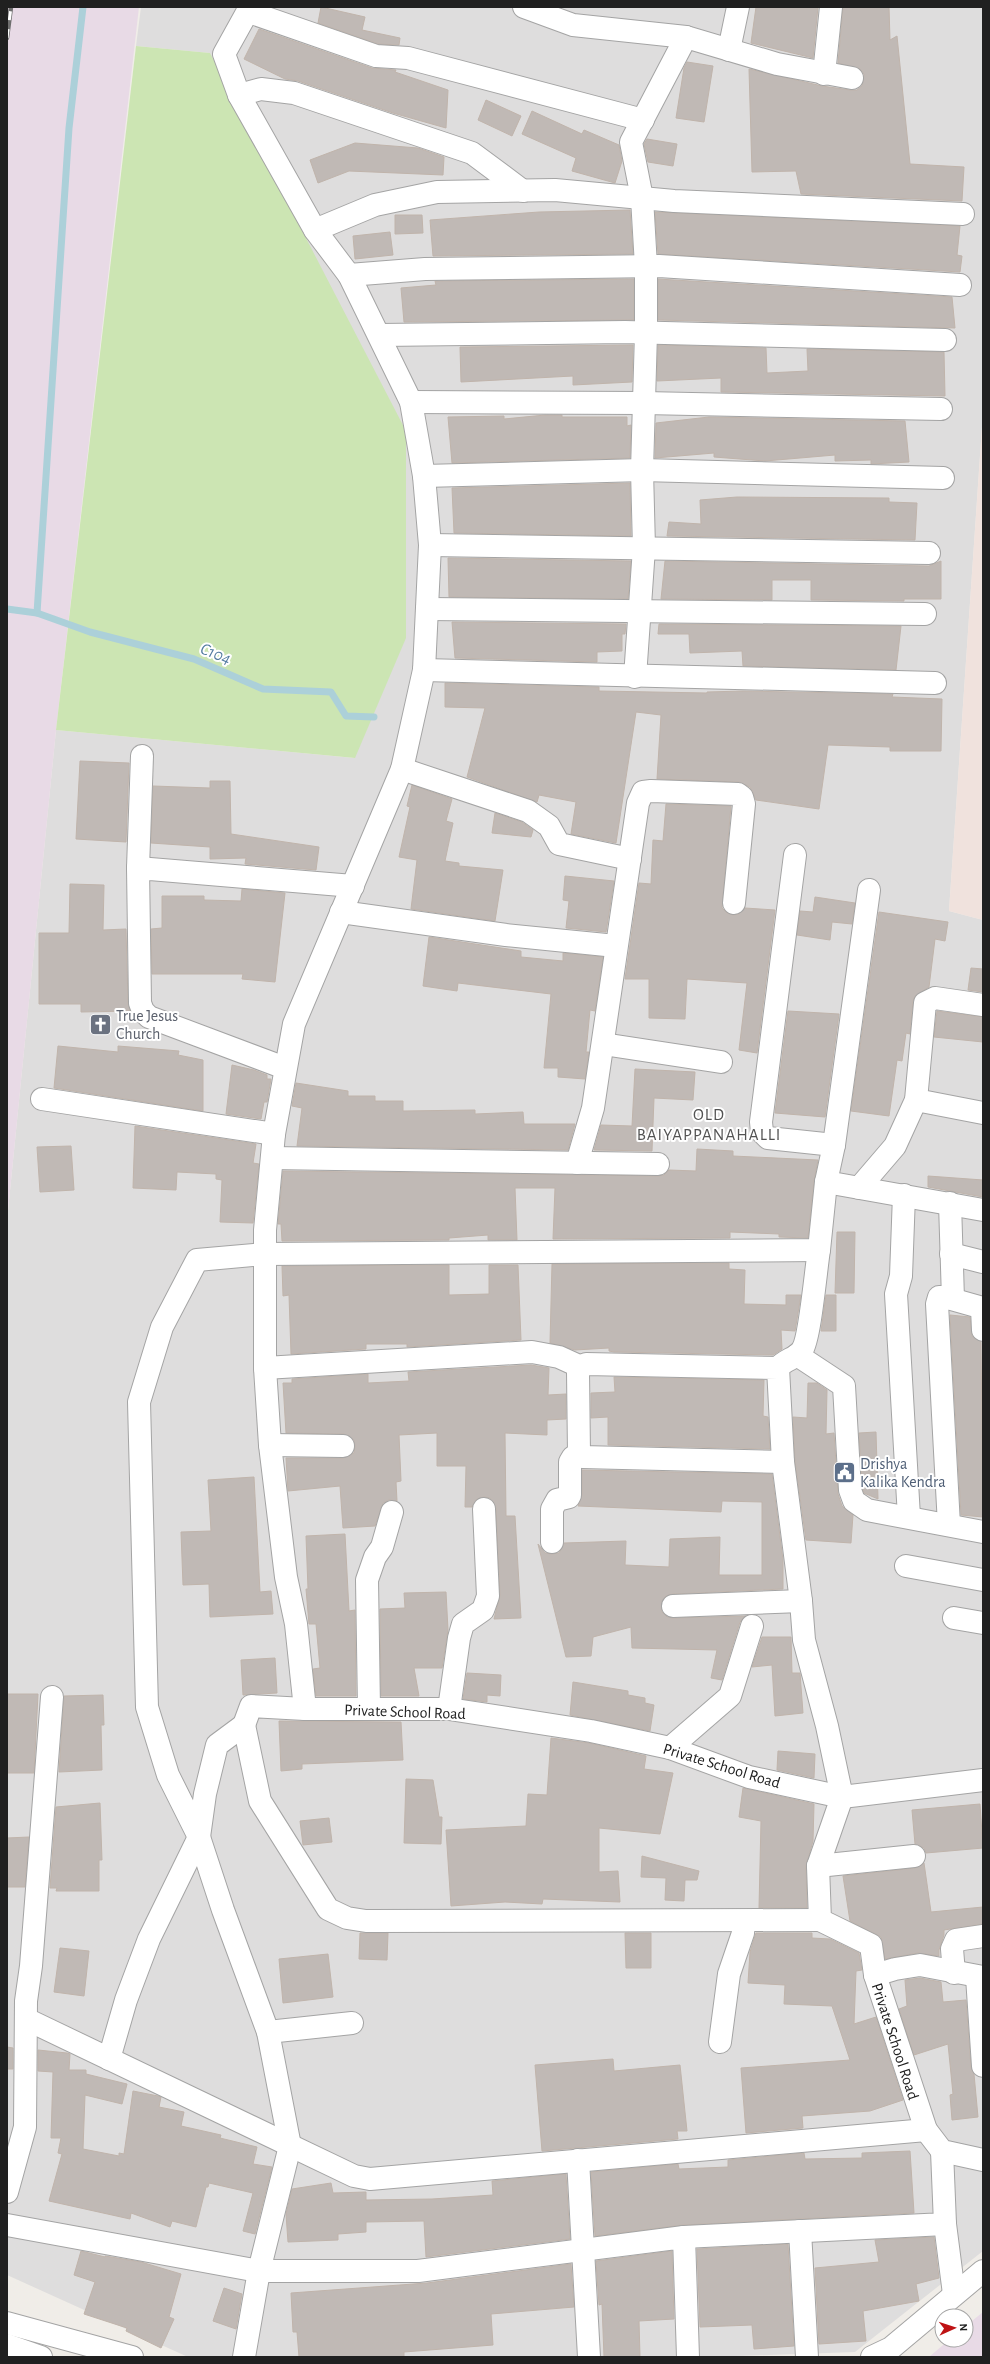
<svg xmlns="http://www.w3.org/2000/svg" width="990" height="2364" font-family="'Alegreya Sans',sans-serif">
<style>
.residential{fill:#dedddd}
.industrial{fill:#e8dae6}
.military{fill:#f0e2dd}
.grass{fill:#cce5b3}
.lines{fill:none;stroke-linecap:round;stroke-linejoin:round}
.stream{stroke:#acd0d9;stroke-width:7}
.building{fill:#c0b9b5;stroke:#c0b4ab}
.minor-casing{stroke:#a4a4a4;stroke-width:24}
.minor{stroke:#fff;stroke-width:22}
.rail-casing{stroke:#6e6e6e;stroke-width:4.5}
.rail{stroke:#fff;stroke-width:3;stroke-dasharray:9;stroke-linecap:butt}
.labels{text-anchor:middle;stroke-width:4;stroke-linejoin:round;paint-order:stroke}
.worship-label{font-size:16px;fill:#5b616d;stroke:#fff;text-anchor:start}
.service-label{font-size:16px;fill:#4e5e75;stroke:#fff;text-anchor:start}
.street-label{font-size:16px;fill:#202020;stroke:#fff}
.water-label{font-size:17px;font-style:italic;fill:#527aa0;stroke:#fff}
.neighbourhood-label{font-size:17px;letter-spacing:1px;fill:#535353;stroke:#fff}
</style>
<rect width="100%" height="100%" fill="#f0ede8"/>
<polygon class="residential" points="141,7 983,7 983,412 949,911 983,920 983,2251 855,2352 709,2357 188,2357 7,2275 7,1221 56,730 354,758 210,53 136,46"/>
<g class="industrial">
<polygon points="7,7 139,7 56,730 7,1221"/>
<polygon points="983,2312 983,2357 929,2357 949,2340 966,2340 966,2326"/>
</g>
<polygon class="military" points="983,412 983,920 949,911"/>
<polygon class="grass" points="136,46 210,53 406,431 406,638 355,758 56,730"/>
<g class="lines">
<g class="stream">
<polyline points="7,609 37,613 69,128 83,7"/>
<polyline points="37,613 90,632 194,659 263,689 331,692 346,716 374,717"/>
</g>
</g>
<g class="building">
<polygon points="321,7 365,17 362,30 400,38 399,45 378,44 318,23"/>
<polygon points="756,7 818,7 813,58 751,43"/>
<polygon points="843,7 889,7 890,40 897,36 910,164 964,167 962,201 801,194 796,171 752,172 749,69 822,86 850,90 857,90 862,86 864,74 860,69 838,63"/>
<polygon points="259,29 372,68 396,70 395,72 448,90 446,128 393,113 298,81 285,79 244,59"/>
<polygon points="687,62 713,66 704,122 676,118 684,68"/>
<polygon points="486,100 521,116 512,136 478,120"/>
<polygon points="532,111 582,134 584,130 619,145 622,161 615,183 572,171 576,158 522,134"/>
<polygon points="647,139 677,144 673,166 648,162 644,144"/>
<polygon points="355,143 418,148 444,157 443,175 349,171 318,183 310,160"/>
<polygon points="630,210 633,254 433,256 430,220 539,212"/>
<polygon points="655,212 960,226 957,255 962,256 960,272 658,254"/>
<polygon points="395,215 422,215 423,233 395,234"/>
<polygon points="390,232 393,255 355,259 353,236"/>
<polygon points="634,279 634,320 404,322 401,288 436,285 435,281"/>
<polygon points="658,279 952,297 955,328 658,320"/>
<polygon points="633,345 632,382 573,385 573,376 461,382 460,347"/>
<polygon points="658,345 766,348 767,373 808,371 807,349 944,352 945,396 721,392 721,378 657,381"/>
<polygon points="545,415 562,415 562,417 627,417 627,426 631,425 630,458 452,463 448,417 504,416 504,419"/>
<polygon points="709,417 905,421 909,462 871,464 871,460 835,461 835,455 765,461 714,457 714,453 655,458 656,423"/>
<polygon points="630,483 631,536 454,533 452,488"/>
<polygon points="737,497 889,498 889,502 917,503 915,540 667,536 669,522 701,524 700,500"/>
<polygon points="448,558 631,561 628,599 449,597"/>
<polygon points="665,561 929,566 941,561 941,599 904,599 904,601 811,600 811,580 772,580 772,600 661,599"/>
<polygon points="452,622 626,624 625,634 622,634 622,651 597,652 597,662 455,658"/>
<polygon points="659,624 901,626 896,670 743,666 742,651 690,653 689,634 658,634"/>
<polygon points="445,683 599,687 599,691 707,693 707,692 743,691 893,694 892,697 942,699 941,751 890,751 890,747 828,745 819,809 756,800 750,787 739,782 657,779 661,715 636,712 616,843 571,834 576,802 539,795 537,802 467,777 485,708 445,707"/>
<polygon points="80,761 129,763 126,842 76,839"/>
<polygon points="210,781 230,781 231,834 319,847 316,870 245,864 246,858 210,859 210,847 151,843 153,786 210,788"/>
<polygon points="412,785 452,799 446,821 453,823 445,861 459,863 459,866 503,870 495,921 411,909 417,860 399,857 410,807 407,806"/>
<polygon points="666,804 731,806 722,908 727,913 733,915 739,914 745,908 775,910 757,1053 739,1050 747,983 687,979 685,1019 649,1018 649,979 625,979 639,883 651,884 653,840 663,841"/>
<polygon points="495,813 522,822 533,830 531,837 492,833"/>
<polygon points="565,876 614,881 606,932 566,928 569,901 563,900"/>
<polygon points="70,884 104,885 103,930 126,929 128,1003 130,1011 81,1012 81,1004 39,1004 39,933 69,933"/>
<polygon points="242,889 285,893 275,982 242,979 243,974 152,974 151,929 162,928 162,896 204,896 204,900 241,901"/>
<polygon points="815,897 855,903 852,924 832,922 830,940 797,935 800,911 813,912"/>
<polygon points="879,912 948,922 945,941 935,939 929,987 915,996 913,1001 910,1034 906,1033 902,1061 897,1060 889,1116 851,1111"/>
<polygon points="429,937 521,951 521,957 563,961 563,953 603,957 595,1011 590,1010 586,1052 589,1052 585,1079 558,1077 558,1068 544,1068 551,994 458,983 457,991 423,986"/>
<polygon points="971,968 983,969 983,992 968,990"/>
<polygon points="788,1011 839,1014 825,1117 775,1113"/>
<polygon points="937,1011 983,1017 983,1042 934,1037"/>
<polygon points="58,1046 118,1052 118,1046 179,1051 178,1055 203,1060 203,1111 54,1088"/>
<polygon points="232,1065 254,1070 267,1075 267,1079 271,1079 267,1102 264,1102 261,1119 226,1114"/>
<polygon points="635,1069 695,1072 693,1100 654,1098 652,1151 594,1150 601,1125 632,1126"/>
<polygon points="296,1083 348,1091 348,1096 375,1096 375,1101 403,1101 403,1111 475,1110 475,1114 523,1112 524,1124 575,1124 568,1150 297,1146 302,1108 292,1106"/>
<polygon points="135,1126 256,1144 253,1163 259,1164 253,1223 220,1222 222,1180 216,1179 216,1174 177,1172 176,1190 133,1188"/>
<polygon points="71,1146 74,1190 40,1192 37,1147"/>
<polygon points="697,1149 733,1151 733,1156 818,1160 814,1181 808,1238 779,1237 779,1234 730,1232 730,1238 553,1239 555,1188 515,1188 517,1240 488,1240 488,1235 449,1238 449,1240 282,1241 281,1224 278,1224 283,1171 658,1176 664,1175 669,1170 696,1171"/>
<polygon points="928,1176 983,1180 983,1197 928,1187"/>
<polygon points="837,1232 855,1232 854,1293 835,1293"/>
<polygon points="729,1263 729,1269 745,1270 744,1304 786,1305 786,1295 801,1295 795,1331 781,1330 782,1349 773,1355 614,1352 609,1351 609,1348 575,1350 550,1343 552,1264"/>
<polygon points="449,1265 449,1295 489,1294 489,1265 518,1265 521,1340 407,1347 407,1344 366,1344 366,1349 291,1354 289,1295 283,1296 282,1266"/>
<polygon points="826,1295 836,1295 836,1331 821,1331"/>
<polygon points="950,1315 970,1317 972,1336 981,1342 983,1517 961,1515"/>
<polygon points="531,1365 549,1368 548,1395 566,1394 566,1419 547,1420 547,1435 505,1433 506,1516 515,1516 521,1618 494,1619 500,1595 496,1508 490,1498 484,1497 477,1499 472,1507 465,1507 466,1466 437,1466 437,1433 399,1435 401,1481 396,1482 397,1501 389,1500 383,1503 375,1526 343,1528 340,1486 288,1491 286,1458 343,1458 354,1453 355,1446 354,1440 344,1434 286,1433 283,1383 292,1383 292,1379 368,1374 368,1383 409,1381 408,1372"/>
<polygon points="614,1377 764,1380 763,1416 768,1417 770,1449 608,1445 608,1417 591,1418 591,1393 615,1392"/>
<polygon points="808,1383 817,1383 827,1390 826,1434 834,1433 838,1494 842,1506 853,1515 851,1543 806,1540 795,1461 793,1417 807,1418"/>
<polygon points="876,1432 878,1499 864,1493 862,1487 859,1433"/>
<polygon points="582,1470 772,1474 783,1560 783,1589 673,1594 666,1596 662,1601 662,1612 667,1617 673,1618 746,1616 740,1622 722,1680 711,1678 717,1650 632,1648 631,1627 593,1637 591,1656 566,1657 538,1544 545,1553 552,1554 559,1553 564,1543 626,1541 625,1565 669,1567 670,1539 720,1537 719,1575 762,1575 762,1502 722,1501 721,1512 578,1506 582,1495"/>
<polygon points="254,1477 260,1592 271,1591 273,1614 210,1617 209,1584 183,1585 181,1532 211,1531 208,1480"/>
<polygon points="345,1534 349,1611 355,1610 356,1696 316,1696 313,1669 320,1668 316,1624 309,1624 306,1589 308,1589 306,1536"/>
<polygon points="446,1592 448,1630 442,1668 414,1668 419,1696 381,1696 380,1609 405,1608 404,1593"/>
<polygon points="762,1637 791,1637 792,1673 800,1673 803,1713 775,1716 772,1665 752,1667"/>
<polygon points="275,1658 277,1693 243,1695 241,1660"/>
<polygon points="467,1673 501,1675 500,1696 487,1695 487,1702 463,1699"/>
<polygon points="573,1682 628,1691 628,1695 645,1698 645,1703 654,1705 650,1731 570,1715"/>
<polygon points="7,1694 38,1694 34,1773 7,1773"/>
<polygon points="103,1695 104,1725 101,1725 102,1770 59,1772 64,1696"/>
<polygon points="279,1721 401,1722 403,1760 302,1764 302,1769 281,1771"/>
<polygon points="551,1738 589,1743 646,1756 644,1769 673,1773 660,1834 599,1828 599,1872 618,1871 620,1902 543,1899 542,1904 505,1902 451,1906 446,1830 526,1826 528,1794 547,1795"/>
<polygon points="778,1751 815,1754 814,1778 777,1770"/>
<polygon points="406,1779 433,1780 439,1817 442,1817 441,1844 404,1843"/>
<polygon points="743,1788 814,1804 813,1841 806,1866 807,1908 759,1908 761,1821 739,1817"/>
<polygon points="100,1803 102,1860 99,1860 99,1891 56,1891 57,1888 50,1888 56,1807"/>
<polygon points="980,1804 983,1848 926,1853 924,1848 915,1844 912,1810"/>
<polygon points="329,1818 332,1842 303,1845 300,1821"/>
<polygon points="29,1837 25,1887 7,1887 7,1838"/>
<polygon points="642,1856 699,1871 697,1880 685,1880 684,1901 665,1900 666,1878 641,1877"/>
<polygon points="924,1863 931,1912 983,1907 983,1924 944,1930 944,1935 939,1950 939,1956 918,1953 885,1959 881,1937 850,1921 843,1876 915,1868"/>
<polygon points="360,1933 388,1933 387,1960 359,1959"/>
<polygon points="625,1933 651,1933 651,1968 626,1968"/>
<polygon points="756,1933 812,1933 812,1938 830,1939 859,1953 862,1970 856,1971 854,2024 876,2017 903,2100 870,2111 802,2116 803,2128 746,2133 741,2068 850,2060 832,2006 784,2004 785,1985 748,1983 750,1952"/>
<polygon points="60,1948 89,1951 84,1996 54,1992"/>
<polygon points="328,1954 333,1997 283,2003 279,1959"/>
<polygon points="920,1978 941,1982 943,2002 966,2000 971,2067 974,2074 978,2117 952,2120 950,2095 953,2094 948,2044 914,2055 899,2009 907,2006 905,1980"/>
<polygon points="7,2047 13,2048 13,2069 7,2069"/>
<polygon points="38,2050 67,2053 70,2054 69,2070 86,2070 86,2074 127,2084 122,2104 85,2095 83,2149 119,2156 119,2153 124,2154 133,2091 158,2096 161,2097 159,2107 184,2112 181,2126 221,2135 220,2138 257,2147 253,2164 272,2167 255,2234 243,2231 253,2193 209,2183 208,2187 206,2187 196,2227 172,2221 170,2227 131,2213 130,2219 49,2201 62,2154 58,2153 61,2138 51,2138 53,2072 38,2071"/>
<polygon points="613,2059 614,2071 680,2065 687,2131 677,2131 678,2139 542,2151 535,2065"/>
<polygon points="910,2151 914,2213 683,2225 595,2236 591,2172 678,2164 679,2169 728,2167 728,2160 804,2153 805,2159 862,2158 862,2153"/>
<polygon points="566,2174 570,2239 426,2257 424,2221 366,2222 366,2232 338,2234 338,2240 288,2242 286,2214 292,2189 331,2183 333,2193 366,2192 366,2200 432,2199 493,2195 492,2181"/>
<polygon points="934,2237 939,2278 916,2284 919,2301 863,2311 866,2341 819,2344 815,2268 879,2262 875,2240"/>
<polygon points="788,2244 794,2346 754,2349 752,2325 700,2327 697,2249"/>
<polygon points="81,2251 105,2257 105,2256 141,2262 181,2274 169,2317 174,2319 161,2348 126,2331 127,2328 84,2314 95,2282 74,2275"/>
<polygon points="672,2251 674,2319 639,2321 640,2357 604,2357 602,2304 599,2305 596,2261"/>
<polygon points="571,2264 574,2307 491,2314 493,2345 404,2352 404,2357 299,2357 297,2332 293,2332 291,2293 427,2283"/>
<polygon points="224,2288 242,2294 236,2329 213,2321"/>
</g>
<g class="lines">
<defs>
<g id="minor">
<polyline points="250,7 224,54 239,95 315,230 349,275 411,402 424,476 430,545 424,670 402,769 294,1024 274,1134 265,1230 265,1368 270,1445 286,1577 296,1624 305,1709"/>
<polyline points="524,7 573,25 686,37 777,64 852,78"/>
<polyline points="249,12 376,56 408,58 643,120"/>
<polyline points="729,50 738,7"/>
<polyline points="824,74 831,7"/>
<polyline points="239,95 261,89 294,93 472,153 523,191"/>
<polyline points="315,230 375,205 437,192 555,190 674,201 963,214"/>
<polyline points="349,275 425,269 659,266 960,285"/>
<polyline points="380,335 625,332 945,340"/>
<polyline points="411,402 644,403 941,409"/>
<polyline points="424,476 642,470 943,478"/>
<polyline points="430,545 929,553"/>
<polyline points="427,609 925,614"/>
<polyline points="424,670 935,683"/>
<polyline points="635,677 644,548 642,470 646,333 646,266 642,198 631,142 686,37"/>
<polyline points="402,769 528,811 549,826 559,844 630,859"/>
<polyline points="795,855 761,1122 762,1132 768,1138 834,1145"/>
<polyline points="138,868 142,756"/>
<polyline points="341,912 506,935 616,946"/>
<polyline points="603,1044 721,1062"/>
<polyline points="285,1068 149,1017 143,1011 140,1003 138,868 353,886"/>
<polyline points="42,1099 274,1134"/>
<polyline points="916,1100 983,1113"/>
<polyline points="272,1158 658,1164"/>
<polyline points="577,1163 593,1108 638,803 643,792 651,791 738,794 742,797 744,804 734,903"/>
<polyline points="826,1182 983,1210"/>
<polyline points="859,1188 895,1146 916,1100 925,1003 935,998 983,1005"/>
<polyline points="904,1195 901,1276 896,1294 909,1517"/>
<polyline points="950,1203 953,1299"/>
<polyline points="951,1254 983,1262"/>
<polyline points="982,1308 983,1330"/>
<polyline points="797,1355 844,1386 850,1490 854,1501 867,1510 983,1532"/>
<polyline points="265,1368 532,1352 559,1357 581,1367"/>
<path d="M778 1368 783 1462 582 1457 579 1454 578 1372 581 1367 586 1364 778 1368C785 1359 796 1359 802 1350 810 1339 816 1268 819 1250"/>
<polyline points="270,1445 343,1446"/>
<polyline points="783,1462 801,1601 804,1640 827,1726 842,1797 983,1780"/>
<polyline points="949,1525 937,1304 939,1297 944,1297 983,1308"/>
<polyline points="552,1542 552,1509 557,1500 569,1497 570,1495 570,1462 573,1457 579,1454"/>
<polyline points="906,1566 983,1580"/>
<polyline points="673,1606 801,1601"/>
<polyline points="954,1618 983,1623"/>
<polyline points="369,1709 367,1580 375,1557 382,1547 392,1512"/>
<polyline points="449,1709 459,1638 463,1624 483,1610 488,1596 484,1509"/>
<polyline points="244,1725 251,1706 305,1709 449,1709 591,1731 670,1748 749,1777 842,1797 818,1866 820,1920 871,1945 875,1975 926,2130 942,2151 983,2160"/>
<polyline points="244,1725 260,1801 328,1909 347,1918 366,1921 820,1920"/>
<polyline points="670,1748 730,1696 752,1626"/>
<polyline points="818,1866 914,1856"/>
<polyline points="954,1973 952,1949 956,1940 983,1936"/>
<polyline points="875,1975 895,1969 920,1965 983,1977"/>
<polyline points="977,1977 983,2066"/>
<polyline points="26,2019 354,2176 370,2179 926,2130"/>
<polyline points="268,2032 352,2023"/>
<polyline points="720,2042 729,1974 743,1933 744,1921"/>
<polyline points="109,2059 126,2000 149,1939 199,1837 205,1794 217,1745 244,1725"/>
<polyline points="578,2160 589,2357"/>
<polyline points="7,2192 25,2127 26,2001 31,1966 52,1697"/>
<polyline points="945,2224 954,2294"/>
<polyline points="7,2225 259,2271 290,2146 268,2032 223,1910 199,1837 168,1775 147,1707 139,1402 162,1327 197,1260 264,1254 819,1250 826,1182 834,1145 869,890"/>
<polyline points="800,2231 807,2357"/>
<polyline points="684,2237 945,2224 942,2151"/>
<polyline points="7,2323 132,2357"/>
<polyline points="7,2345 41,2357"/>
<polyline points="244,2357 259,2271 418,2271 684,2237 688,2357"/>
<polyline points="872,2357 891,2348 983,2271"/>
</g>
</defs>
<use href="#minor" class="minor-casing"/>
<use href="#minor" class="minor"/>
<defs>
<polyline id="rail" points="7,38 11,7"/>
</defs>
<use href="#rail" class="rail-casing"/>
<use href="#rail" class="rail"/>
</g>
<defs>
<symbol id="church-square" viewBox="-11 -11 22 22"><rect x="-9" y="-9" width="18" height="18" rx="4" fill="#6b7280" stroke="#fff"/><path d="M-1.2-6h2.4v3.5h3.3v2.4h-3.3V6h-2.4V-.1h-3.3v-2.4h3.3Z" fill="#fff"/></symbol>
<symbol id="civic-square" viewBox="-11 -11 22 22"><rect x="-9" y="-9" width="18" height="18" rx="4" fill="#5c6f8a" stroke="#fff"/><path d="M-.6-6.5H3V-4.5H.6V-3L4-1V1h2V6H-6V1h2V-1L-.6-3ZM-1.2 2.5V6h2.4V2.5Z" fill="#fff"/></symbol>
</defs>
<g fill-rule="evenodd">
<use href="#church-square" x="88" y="1012" width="25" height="25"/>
<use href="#civic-square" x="832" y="1460" width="25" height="25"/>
</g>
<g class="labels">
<g class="worship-label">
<text x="116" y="1021">True Jesus<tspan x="116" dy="18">Church</tspan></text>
</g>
<g class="service-label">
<text x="860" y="1469">Drishya<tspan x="860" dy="18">Kalika Kendra</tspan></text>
</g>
<g class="street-label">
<text transform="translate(405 1711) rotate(2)" y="6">Private School Road</text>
<text transform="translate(722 1765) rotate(17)" y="6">Private School Road</text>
<text transform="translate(896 2041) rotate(72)" y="6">Private School Road</text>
</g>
<g class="water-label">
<text transform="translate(216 653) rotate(22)" y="6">C104</text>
</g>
<g class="neighbourhood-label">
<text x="709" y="1120">OLD<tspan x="709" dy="20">BAIYAPPANAHALLI</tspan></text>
</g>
</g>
<rect width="990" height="2364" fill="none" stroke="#202020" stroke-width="16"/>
<g transform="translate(954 2328) rotate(87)"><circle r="19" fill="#ffffff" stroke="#a6a6a6"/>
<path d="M0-3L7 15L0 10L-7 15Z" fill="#be1214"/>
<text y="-6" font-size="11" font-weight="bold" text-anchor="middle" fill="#202020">N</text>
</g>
</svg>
